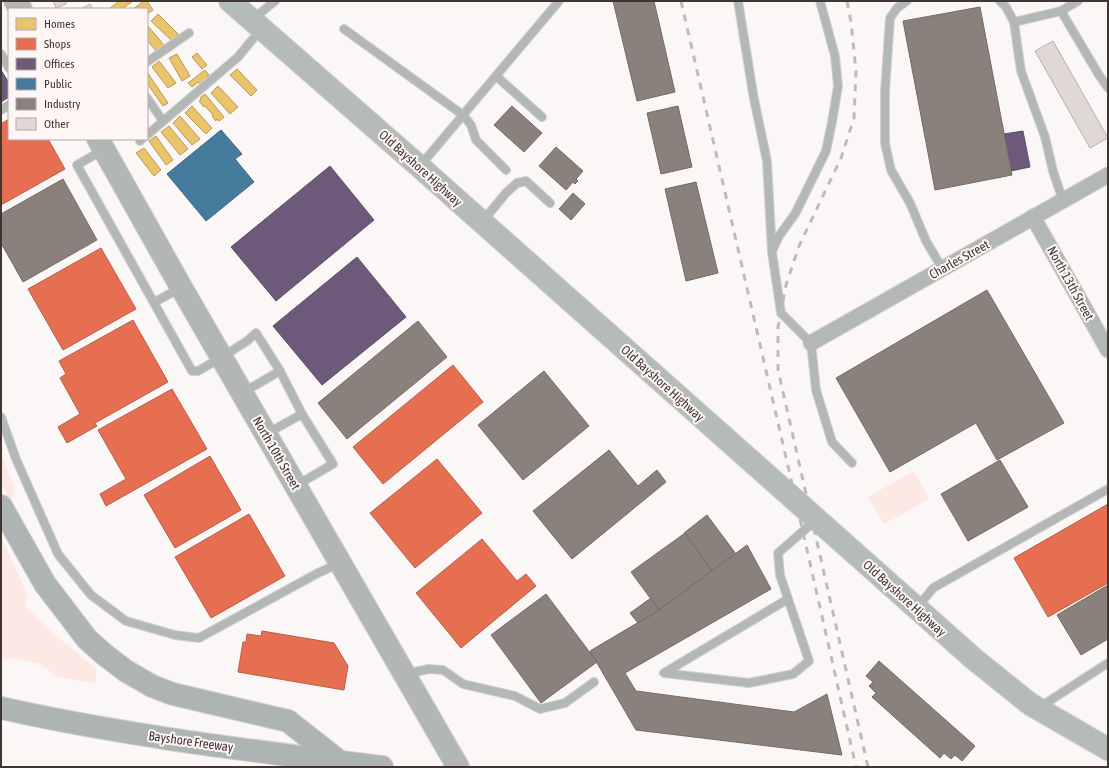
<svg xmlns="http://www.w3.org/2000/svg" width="1109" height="768" font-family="'Asap Condensed',sans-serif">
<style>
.green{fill:#fde8e4}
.homes{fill:#e9c46a;stroke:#b7995a}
.shops{fill:#e76f51;stroke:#b65e48}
.offices{fill:#6d597a;stroke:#604e65}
.public{fill:#457b9d;stroke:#44667d}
.industry{fill:#8a817c;stroke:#746a66}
.building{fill:#e0d8d7;stroke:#b6afad}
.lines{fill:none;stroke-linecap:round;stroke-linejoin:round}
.lane-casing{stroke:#d5d1d1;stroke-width:10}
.street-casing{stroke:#d5d1d1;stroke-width:17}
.secondary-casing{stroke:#d5d1d1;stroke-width:24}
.primary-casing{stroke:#d5d1d1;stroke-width:24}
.highway-casing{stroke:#d5d1d1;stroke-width:24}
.lane{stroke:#b3b8b6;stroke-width:8}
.street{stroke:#b3b8b6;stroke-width:15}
.secondary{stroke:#b2b7b6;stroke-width:22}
.primary{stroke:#b5bbb9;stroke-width:22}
.highway{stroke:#aeb4b3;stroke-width:22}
.rail{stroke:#bbbcbb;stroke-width:3;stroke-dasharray:7 7;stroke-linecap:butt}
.labels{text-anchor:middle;stroke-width:4;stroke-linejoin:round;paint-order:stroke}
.street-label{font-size:13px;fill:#423633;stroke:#fdf6f5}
</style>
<rect width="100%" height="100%" fill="#fbf7f7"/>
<g class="green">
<polygon points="1,451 15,490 11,502 1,483"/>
<polygon points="914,471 929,499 884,524 868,497"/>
<polygon points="2,538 27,594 25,606 51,631 96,669 96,684 55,676 41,664 14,658 1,660"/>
</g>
<g class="homes">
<polygon points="119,1 133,1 122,9 109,9"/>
<polygon points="144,1 147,1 153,10 147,14 147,9 133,9"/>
<polygon points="158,14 178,34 172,41 151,21"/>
<polygon points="147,25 164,45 156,51 147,40"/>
<polygon points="197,53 207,65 202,69 192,57"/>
<polygon points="177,54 190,76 182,81 169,58"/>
<polygon points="159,61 176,83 168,88 152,67"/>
<polygon points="237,69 257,90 251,96 230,75"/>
<polygon points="205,70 209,75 207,76 208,78 200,84 198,82 192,87 188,83"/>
<polygon points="147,72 168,103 163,106 147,83"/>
<polygon points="218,86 238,107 230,114 211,93"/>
<polygon points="205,94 224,117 219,121 217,119 216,121 212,116 213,115 205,106 204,107 199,101 201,100 200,98"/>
<polygon points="192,106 212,128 206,134 185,113"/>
<polygon points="180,116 200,139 192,145 173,123"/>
<polygon points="169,126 188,149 180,155 161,132"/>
<polygon points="156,136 173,160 166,165 149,141"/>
<polygon points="144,148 161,170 154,176 136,153"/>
</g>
<g class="shops">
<polygon points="9,119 9,139 48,139 65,169 1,205 1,124"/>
<polygon points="101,248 136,309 63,350 28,289"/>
<polygon points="133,320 168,382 95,423 97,426 67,443 58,427 80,414 60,378 66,374 59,361"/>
<polygon points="453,365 483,402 383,484 353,447"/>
<polygon points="172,389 207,449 106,506 100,494 126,479 98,430"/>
<polygon points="210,456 241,510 175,548 144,495"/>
<polygon points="437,459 482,513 415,568 370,513"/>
<polygon points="1108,504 1108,583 1048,617 1014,558"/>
<polygon points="249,514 285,576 211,618 175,557"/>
<polygon points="482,539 517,581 526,574 536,586 461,648 416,593"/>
<polygon points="262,631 334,643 348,666 344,690 238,672 243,642 246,642 247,634 261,636"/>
</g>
<g class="offices">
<polygon points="1,70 9,83 9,97 1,102"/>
<polygon points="1023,131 1030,167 1011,171 1004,134"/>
<polygon points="330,166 374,220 276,301 231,247"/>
<polygon points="357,257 406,317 322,385 273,326"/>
</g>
<polygon class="public" points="221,130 242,154 235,159 254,182 206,221 167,174"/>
<g class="industry">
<polygon points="613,1 654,1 675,92 637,101"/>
<polygon points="980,7 1012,175 935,190 903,21"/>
<polygon points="512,106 542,133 524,152 494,125"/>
<polygon points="678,106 692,167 661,174 647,113"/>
<polygon points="556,147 583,171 576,179 578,181 575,184 573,182 566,190 539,166"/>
<polygon points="63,179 97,240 23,282 1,243 1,214"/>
<polygon points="696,182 718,273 686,281 665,189"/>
<polygon points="573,193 585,204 571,220 559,209"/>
<polygon points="987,290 1064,423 997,460 976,423 890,472 836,378"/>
<polygon points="418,321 447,357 347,439 318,403"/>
<polygon points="544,371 589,426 523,480 478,425"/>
<polygon points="609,450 638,486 657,470 666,482 572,559 533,511"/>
<polygon points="1000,460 1028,507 968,541 941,494"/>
<polygon points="707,515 736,554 712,571 684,533"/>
<polygon points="685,533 712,571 659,610 631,572"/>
<polygon points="747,545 771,589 625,673 636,691 794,712 827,694 842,755 636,730 590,651 659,610"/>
<polygon points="1108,585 1108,639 1081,655 1057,615"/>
<polygon points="546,594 597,662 541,703 491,635"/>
<polygon points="651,598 659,610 638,623 630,613"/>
<polygon points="879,661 975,746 962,761 955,755 951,759 944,753 940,758 872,697 876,693 869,686 873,682 866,676"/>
</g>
<g class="building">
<polygon points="53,1 68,1 66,2 66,4 56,8"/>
<polygon points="90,4 93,9 81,9"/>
<polygon points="1053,41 1108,138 1090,148 1035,51"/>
</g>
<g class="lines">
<defs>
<g id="lane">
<polyline points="738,1 754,99 767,161 772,252 781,313 811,343 816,390 832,442 852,463"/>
<polyline points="907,1 897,8 890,18 885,91 885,143 891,170 910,203 926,241 942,268"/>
<polyline points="1000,1 1006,7 1014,22 1061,11 1078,1"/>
<polyline points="1061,11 1099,75 1108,88"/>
<polyline points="252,20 275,1"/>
<polyline points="1014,22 1021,71 1045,137 1053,171 1063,201"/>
<polyline points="344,29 463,115 471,125 476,140 506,170"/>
<polyline points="1,54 9,68"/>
<polyline points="147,62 189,33"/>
<polyline points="496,76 542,117"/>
<polyline points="147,98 163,121"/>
<polyline points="1,110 9,105"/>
<polyline points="147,135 238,57 261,29"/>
<polyline points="140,141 142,139"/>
<polyline points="103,150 77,165 192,371 198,371 222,357 247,341 256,333 280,371 302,414 333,464 297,485"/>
<polyline points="420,166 559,1"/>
<polyline points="482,222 506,193 517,183 526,181 550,203"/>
<polyline points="773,249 779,236 795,214 826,151 832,122 838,86 835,56 820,1"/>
<polyline points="155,302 180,288"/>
<polyline points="242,393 280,371"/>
<polyline points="1,417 16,459 58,554 91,595 126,621 175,635 199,638 318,573 340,563"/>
<polyline points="266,434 302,414"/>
<polyline points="788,599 664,673 749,683 793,674 809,661 780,575 778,553 816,520"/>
<polyline points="917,608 933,588 1108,489"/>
<polyline points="405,674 429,669 443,670 463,684 515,696 540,709 565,703 594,682"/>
<polyline points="1040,707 1108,663"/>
</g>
<g id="street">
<polyline points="1033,217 1108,350"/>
<polyline points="811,343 1108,175"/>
</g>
<g id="secondary">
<polyline points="15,1 21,9"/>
<polyline points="98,139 181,287 458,767"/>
</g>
<polyline id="primary" points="230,1 420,167 974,659 1030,704 1108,749"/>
<g id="highway">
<polyline points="1,506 45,584 87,639 105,655 126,671 152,686 173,694 288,721 340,762"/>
<path d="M1 708C126 736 254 751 382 767"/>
</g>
</defs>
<use href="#lane" class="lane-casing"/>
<use href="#street" class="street-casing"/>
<use href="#secondary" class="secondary-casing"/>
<use href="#primary" class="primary-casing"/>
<use href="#highway" class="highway-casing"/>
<use href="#lane" class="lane"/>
<use href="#street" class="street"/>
<use href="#secondary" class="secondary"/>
<use href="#primary" class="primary"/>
<use href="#highway" class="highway"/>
<g class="rail">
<polyline points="681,1 796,501 856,767"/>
<polyline points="847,1 851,22 856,71 854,118 841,158 799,246 786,285 778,327 778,370 868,767"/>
</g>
</g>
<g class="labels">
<g class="street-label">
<text transform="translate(421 168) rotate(42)" y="5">Old Bayshore Highway</text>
<text transform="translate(959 259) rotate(-29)" y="5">Charles Street</text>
<text transform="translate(1071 283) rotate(61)" y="5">North 13th Street</text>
<text transform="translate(663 383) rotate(42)" y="5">Old Bayshore Highway</text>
<text transform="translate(277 453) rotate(60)" y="5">North 10th Street</text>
<text transform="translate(905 598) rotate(42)" y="5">Old Bayshore Highway</text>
<text transform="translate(191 741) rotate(8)" y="5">Bayshore Freeway</text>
</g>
</g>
<rect width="1109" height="768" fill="none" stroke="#423633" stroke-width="4"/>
<rect x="8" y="8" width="140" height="132" fill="#fdf6f5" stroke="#b2a9a7"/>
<rect x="16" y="18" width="20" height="12" fill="#e9c46a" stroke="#b2a9a7"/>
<text x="44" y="28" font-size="12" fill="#423633">Homes</text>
<rect x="16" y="38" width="20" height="12" fill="#e76f51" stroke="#b2a9a7"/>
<text x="44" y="48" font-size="12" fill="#423633">Shops</text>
<rect x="16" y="58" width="20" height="12" fill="#6d597a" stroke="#b2a9a7"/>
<text x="44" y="68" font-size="12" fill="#423633">Offices</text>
<rect x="16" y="78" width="20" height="12" fill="#457b9d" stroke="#b2a9a7"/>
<text x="44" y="88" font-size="12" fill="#423633">Public</text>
<rect x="16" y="98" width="20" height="12" fill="#8a817c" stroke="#b2a9a7"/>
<text x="44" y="108" font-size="12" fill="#423633">Industry</text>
<rect x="16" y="118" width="20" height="12" fill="#e0d8d7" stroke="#b2a9a7"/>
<text x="44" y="128" font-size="12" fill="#423633">Other</text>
</svg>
